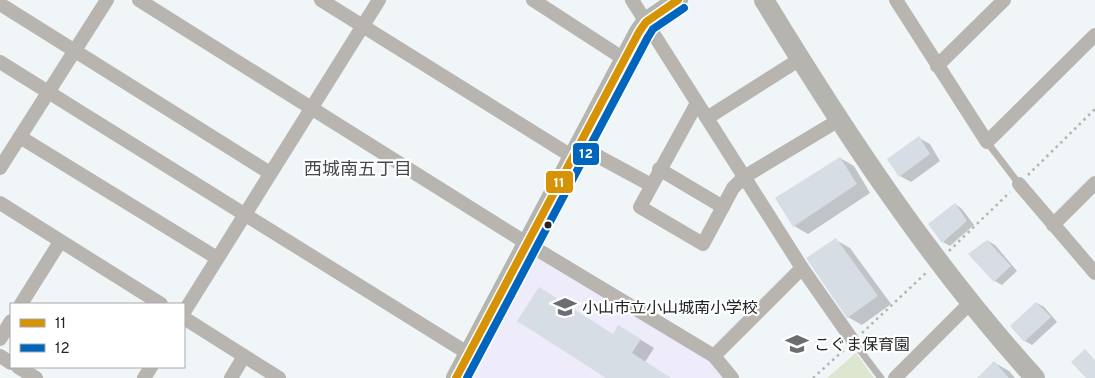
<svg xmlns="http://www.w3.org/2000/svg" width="1095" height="378" font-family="Overpass,'Noto Sans JP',sans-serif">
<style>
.education{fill:#eeecfa}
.green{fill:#dde7d0}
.shadow{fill:#0003}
.building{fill:#d6dde4}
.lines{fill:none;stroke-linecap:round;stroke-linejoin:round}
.path{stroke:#b4b3b1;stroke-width:2.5;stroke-dasharray:2.5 4;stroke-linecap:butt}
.lane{stroke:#b8b4b0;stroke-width:7}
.street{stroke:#b8b4b0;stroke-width:14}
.secondary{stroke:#b6b4af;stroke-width:20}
.bus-1-casing{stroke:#fff;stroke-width:11}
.bus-2-casing{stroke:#fff;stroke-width:11}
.bus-1{stroke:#d79306;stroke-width:8}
.bus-2{stroke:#0065bd;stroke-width:8}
.bus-dot{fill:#222527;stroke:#fff;stroke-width:2}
.labels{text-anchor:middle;stroke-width:4.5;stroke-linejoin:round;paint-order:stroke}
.poi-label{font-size:16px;fill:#222527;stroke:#fff;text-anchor:start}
.neighbourhood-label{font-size:18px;fill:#454b50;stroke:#fff}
.line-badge{stroke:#fff;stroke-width:2}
.badge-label{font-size:14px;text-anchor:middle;font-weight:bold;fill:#fff}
</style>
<rect width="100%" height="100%" fill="#f0f5f8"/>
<polygon class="education" points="535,256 709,357 726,378 470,378"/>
<polygon class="green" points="856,353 874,378 827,378"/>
<g class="shadow">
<polygon points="919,138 930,144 940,161 911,182 900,176"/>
<polygon points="840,158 854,166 870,193 808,234 794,226"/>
<polygon points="955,204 962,209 974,225 950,246 943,242"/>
<polygon points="836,240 850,248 891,304 862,325 848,317"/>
<polygon points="988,241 995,245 1017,271 1002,285 995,281"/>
<polygon points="1037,303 1044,307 1057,322 1032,345 1025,341"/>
<polygon points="613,335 633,335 654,348 645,362 670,378 606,378"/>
<polygon points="995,363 1009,371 1015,378 979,378"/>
</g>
<g class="building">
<polygon points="919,136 930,154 899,177 887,159"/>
<polygon points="840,157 857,184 793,227 775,198"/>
<polygon points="955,203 967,221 942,243 928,224"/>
<polygon points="836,238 878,296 847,318 806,258"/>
<polygon points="987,240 1011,266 994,282 968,254"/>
<polygon points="539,287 613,334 618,325 641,339 632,353 671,378 606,378 517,321"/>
<polygon points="1036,302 1051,317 1024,342 1010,326"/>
<polygon points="1085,349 1095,360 1095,378 1086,378 1071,362"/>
<polygon points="994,361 1009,378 977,378"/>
</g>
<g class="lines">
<g class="path">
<polyline points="1028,175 1095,109"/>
<polyline points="949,251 1010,192"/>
<polyline points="862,333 927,272"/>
<polyline points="813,378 845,349"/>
</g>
<g class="lane">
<polyline points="987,142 1019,184"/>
<polyline points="853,341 881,378"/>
</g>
<g class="street">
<polyline points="139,0 528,244 714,356 732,378"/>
<polyline points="321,0 573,157"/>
<polyline points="533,0 624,59"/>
<polyline points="632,0 802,268 853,341"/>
<polyline points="896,0 987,142 1095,35"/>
<polyline points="0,4 270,173"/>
<polyline points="0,62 469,354"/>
<polyline points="937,66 1004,0"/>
<polyline points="697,103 640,207 703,244 733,188 744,177 839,120"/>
<polyline points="707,118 800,59"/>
<polyline points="20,137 217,258"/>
<polyline points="579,146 651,185"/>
<polyline points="0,168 107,0"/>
<polyline points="659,169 723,207"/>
<polyline points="1019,184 1095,273"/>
<polyline points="0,203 161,304"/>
<polyline points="1053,225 1095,183"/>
<polyline points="21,304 60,242"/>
<polyline points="184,312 379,0"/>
<polyline points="184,318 279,378"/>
<polyline points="0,339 11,321"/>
<polyline points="0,356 11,363"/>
<polyline points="714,356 802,268"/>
<polyline points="18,367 36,378"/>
<polyline points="144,378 151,367"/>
<polyline points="231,378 244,356"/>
<polyline points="895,378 970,303"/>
</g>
<g class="secondary">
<path d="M764 0C845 133 930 262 1035 378"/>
<polyline points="456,378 639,32 646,22 678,0"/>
</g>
<defs>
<polyline id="bus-1" points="456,378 639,32 646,22 678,0"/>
<polyline id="bus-2" points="467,378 648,37 653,29 684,8"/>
</defs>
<use href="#bus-1" class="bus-1-casing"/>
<use href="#bus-2" class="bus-2-casing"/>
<use href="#bus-1" class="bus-1"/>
<use href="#bus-2" class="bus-2"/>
</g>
<defs>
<symbol id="school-bare" viewBox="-9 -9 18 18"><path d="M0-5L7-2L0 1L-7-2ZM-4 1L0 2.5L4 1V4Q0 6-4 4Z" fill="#6a6e70" stroke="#fff" stroke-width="2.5" paint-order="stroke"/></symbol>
</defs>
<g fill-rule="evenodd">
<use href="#school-bare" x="549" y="291" width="32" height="32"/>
<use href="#school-bare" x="781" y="328" width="32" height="32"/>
</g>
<circle class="bus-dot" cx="548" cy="225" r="4.5"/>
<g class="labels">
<g class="poi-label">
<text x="582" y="313">小山市立小山城南小学校</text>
<text x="814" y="350">こぐま保育園</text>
</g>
<g class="neighbourhood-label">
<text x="358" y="175">西城南五丁目</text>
</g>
</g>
<g class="line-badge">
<rect x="572" y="142" width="28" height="24" rx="5" fill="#0065bd"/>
<rect x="545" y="170" width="29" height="24" rx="5" fill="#d79306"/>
</g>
<g class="badge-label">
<text x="586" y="158">12</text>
<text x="559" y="187">11</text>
</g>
<rect x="10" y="303" width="175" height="65" fill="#ffffff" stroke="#a7a8a9"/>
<rect x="20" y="319" width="25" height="8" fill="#d79306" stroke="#a7a8a9"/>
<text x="55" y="328" font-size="15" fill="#222527">11</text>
<rect x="20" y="344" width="25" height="8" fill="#0065bd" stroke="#a7a8a9"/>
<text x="55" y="353" font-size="15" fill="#222527">12</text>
</svg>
